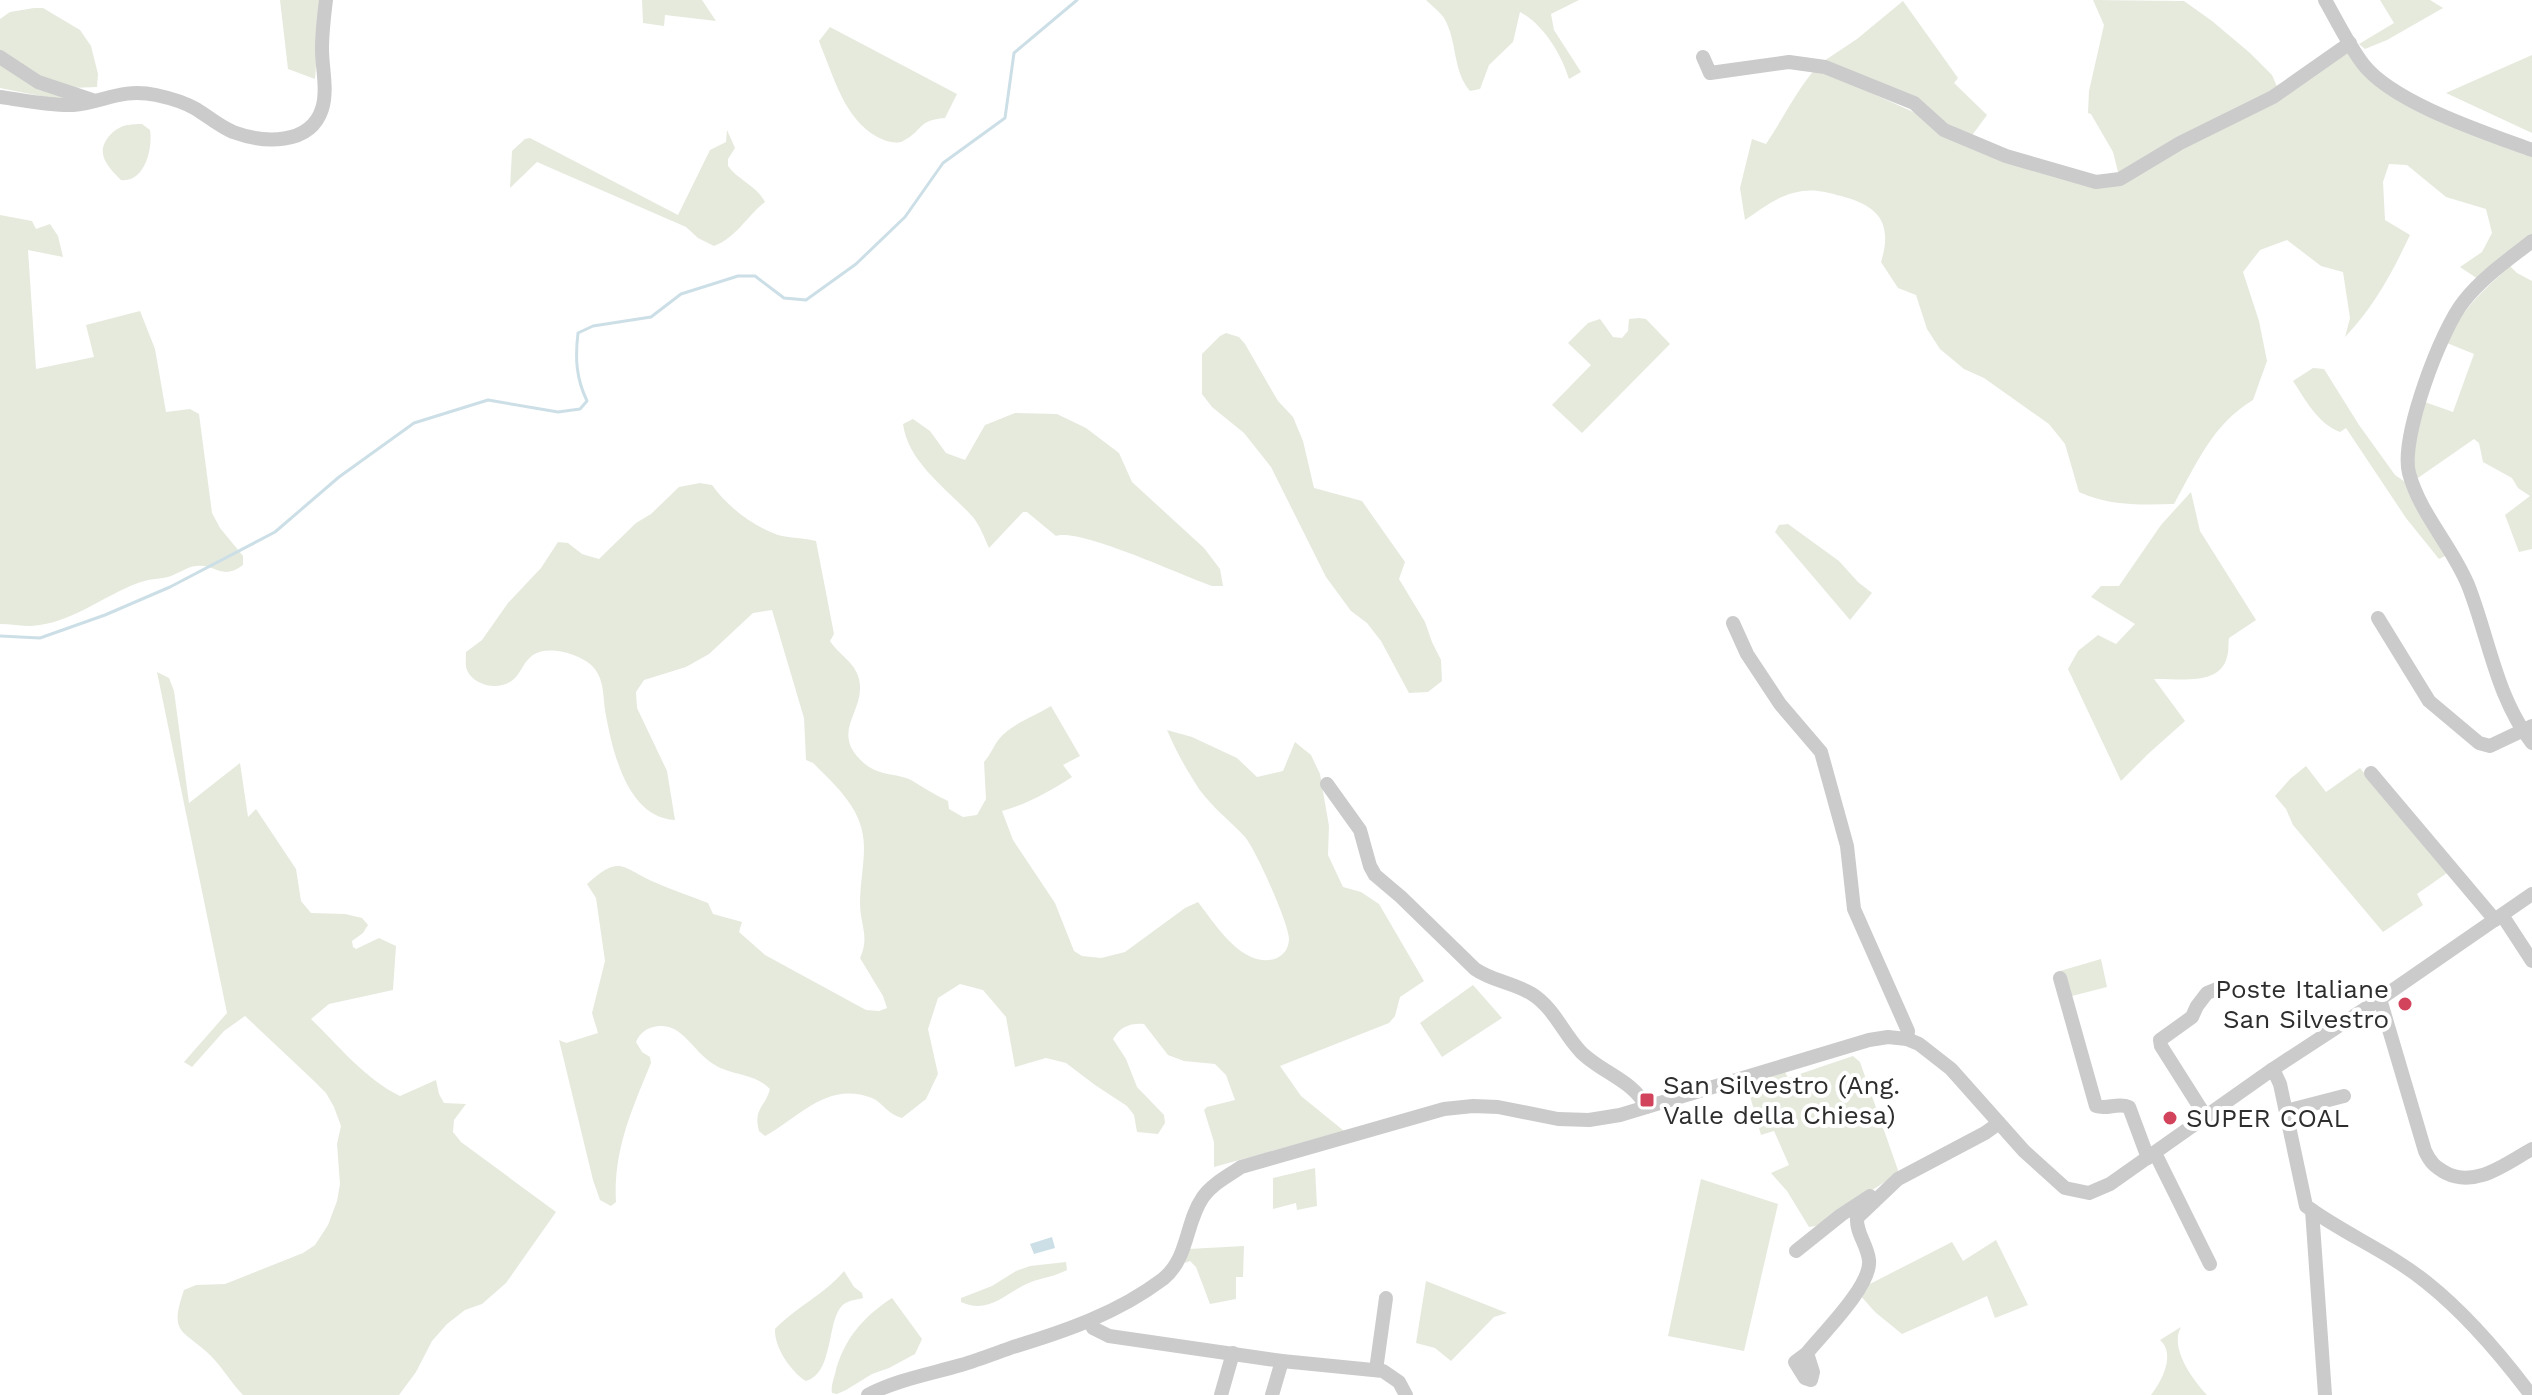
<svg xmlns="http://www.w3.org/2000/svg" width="2532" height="1395" font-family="'Work Sans',sans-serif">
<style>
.green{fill:#e5eadd}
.water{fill:#ccdfe7}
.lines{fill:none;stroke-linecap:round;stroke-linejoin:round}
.stream{stroke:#ccdfe7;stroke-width:3}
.minor{stroke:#cbcbcb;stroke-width:14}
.poi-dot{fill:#d1445b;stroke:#fff;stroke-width:3}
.labels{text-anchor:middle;stroke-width:8;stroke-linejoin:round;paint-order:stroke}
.poi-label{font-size:26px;fill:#2e2e2e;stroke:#fff;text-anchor:start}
</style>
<rect width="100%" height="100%" fill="#fff"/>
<g class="green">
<polygon points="280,0 321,0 315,79 288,69"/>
<polygon points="642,0 702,0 716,21 665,15 664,26 643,23"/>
<path d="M1426 0H1579L1551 14 1554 30 1581 72 1569 79C1561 54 1544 25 1520 12L1513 42 1489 65 1480 89 1470 91C1452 70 1458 42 1444 18 1440 12 1432 6 1426 0Z"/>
<polygon points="2093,0 2184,1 2212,21 2250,53 2272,75 2278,89 2119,176 2113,152 2091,114 2088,113 2089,91 2104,25"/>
<polygon points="2380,0 2430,0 2443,8 2387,40 2365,49 2359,44 2394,23"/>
<polygon points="1903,1 1958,78 1954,83 1987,115 1970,138 1824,61 1857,39"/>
<polygon points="34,8 43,8 80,30 91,46 98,74 97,87 71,88 53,85 0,51 0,19 10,12"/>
<path d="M830 27 957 94 945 118C917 120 923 131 903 141 897 144 890 142 884 140 847 125 836 83 822 49L819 41Z"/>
<path d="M2346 48 2377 83 2532 153V238L2478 279 2460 267 2482 252 2492 233 2486 209 2446 197 2407 165 2389 164 2383 182 2385 220 2410 235C2392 273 2374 307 2345 337L2350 318 2343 272 2321 266 2287 240 2260 250 2243 272 2259 321 2267 361 2253 400C2212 425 2197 463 2174 504 2141 505 2109 506 2079 492L2065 444 2049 424 1984 378 1964 369 1940 349 1927 329 1916 295 1898 288 1881 262C1893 223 1879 206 1841 196 1823 191 1811 188 1793 193 1776 197 1759 211 1745 220L1740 188 1752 139 1766 144C1783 119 1796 91 1816 68L1920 115 2094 185 2122 181Z"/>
<polygon points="2532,55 2532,133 2446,93"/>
<polygon points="0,62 77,98 71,102 0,88"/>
<path d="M142 124 150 130C153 148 145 183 121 180 115 174 103 162 103 153 101 140 117 126 128 125 133 124 137 124 142 124Z"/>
<path d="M727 130 735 148 728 159V166C738 180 757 186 765 202 747 216 736 238 714 246L698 238 686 227 537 162 510 188 512 151 525 139 530 138 678 215 710 150 726 142Z"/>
<path d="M0 215 32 221 36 229 50 224 58 236 63 257 28 250 36 369 94 357 86 325 140 311 155 349 166 412 190 409 199 414 212 513 220 528 243 556V565C222 581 216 564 197 566 188 566 178 574 168 577 159 579 148 579 138 583 103 596 70 624 31 626 21 626 10 624 0 624Z"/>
<path d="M2510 266 2517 273 2532 281V549L2519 552 2505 515 2530 496 2518 488 2512 478 2483 462 2479 443 2474 439 2415 480 2413 433 2422 401 2453 412 2474 354 2447 343C2460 310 2485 289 2510 266Z"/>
<polygon points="1639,318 1646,319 1670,344 1582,433 1552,405 1591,365 1568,343 1588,323 1600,319 1613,337 1622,338 1628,331 1629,319"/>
<polygon points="1226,333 1239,337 1245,344 1278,401 1293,417 1303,441 1314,488 1362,501 1405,562 1399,579 1425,622 1432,642 1441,660 1442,681 1428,692 1409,693 1381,641 1367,623 1351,611 1326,577 1271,467 1244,433 1212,407 1202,394 1202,354 1220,336"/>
<path d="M2313 368 2324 369 2359 425 2395 475 2408 484 2447 555 2439 559 2406 518 2346 428 2340 432C2318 424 2305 399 2293 381Z"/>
<path d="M1015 413 1057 414 1086 428 1119 453 1132 482 1204 548 1220 569 1223 586H1212C1182 576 1081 528 1056 536L1027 512H1023L989 548C984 537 979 523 971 515 946 488 908 462 903 424L913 419 930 431 946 453 965 460 985 425Z"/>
<path d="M700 483 712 485C727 506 752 526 778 535 789 538 804 538 816 541L834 634 830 641C839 655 855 662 859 679 867 712 827 732 865 764 879 776 896 773 911 780 923 787 935 795 948 801L949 809 963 817 977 815 986 799 984 762C991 754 993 747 999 739 1011 724 1035 716 1051 706L1080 756 1063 765 1072 777C1049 792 1027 804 1002 811L1013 840 1055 903 1074 951 1082 956 1101 958 1125 952 1185 908 1198 902C1215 924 1244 971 1277 958 1285 954 1289 947 1289 938 1288 922 1256 850 1245 837 1230 821 1212 807 1199 789 1186 769 1176 751 1167 730L1192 737 1237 758 1257 777 1283 771 1295 742 1311 755 1320 774 1329 826 1328 855 1343 887 1361 892 1379 904 1424 981 1400 997 1395 1016 1389 1023 1280 1066 1301 1096 1344 1131 1214 1167V1142L1204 1110 1207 1107 1235 1100 1226 1075 1215 1064 1184 1061 1168 1055 1144 1024C1130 1023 1120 1027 1113 1039L1126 1059 1137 1087 1164 1115 1165 1123 1158 1134 1137 1132 1134 1115 1127 1106 1095 1085 1066 1063 1046 1058 1015 1067 1006 1017 983 990 960 984 938 998 928 1029 938 1074 926 1099 902 1118C886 1113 883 1103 872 1098 827 1081 800 1117 765 1136L759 1131C753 1108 765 1108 770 1089 756 1075 741 1076 723 1069 700 1060 691 1038 674 1029 661 1022 641 1027 636 1042L642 1052 650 1057 651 1063C632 1109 613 1151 616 1202L611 1206 600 1200 593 1180 559 1040 566 1043 598 1033 592 1013 605 961 596 898 587 884C620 854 621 867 654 882 672 890 691 896 708 903L713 914 742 922 739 932 765 955 866 1010 879 1011 887 1008 883 996 860 958C870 937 860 925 860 903 860 884 864 866 864 847 864 810 837 787 813 763L806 760 804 718 772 610 753 613 709 654 686 667 644 680 636 692 637 708 667 771 675 820C627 818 612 750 605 710 603 696 604 681 595 669 584 655 549 644 533 655 524 661 522 671 514 679 501 691 474 687 467 670 465 666 466 658 466 652L482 640 508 603 541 568 558 542 568 543 582 554 599 559 636 523 651 514 679 487Z"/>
<path d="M2191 492 2200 531 2256 620 2229 638C2228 644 2229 651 2227 657 2220 687 2176 678 2154 679L2185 721 2148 754 2121 781 2068 669 2078 651 2098 635 2116 644 2135 624 2091 597 2101 586H2119L2161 525Z"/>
<polygon points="1788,524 1839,561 1858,582 1872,593 1850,620 1775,532 1779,525"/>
<path d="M157 672 169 678 174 691 189 803 240 763 248 817 256 809 296 869 301 901 311 913 345 914 362 918 368 925 363 933 352 941 353 947 356 949 379 938 396 946 393 990 329 1004 311 1019C338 1045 365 1079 400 1096L436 1080 439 1094 444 1103 466 1104 454 1120 453 1132 461 1142 556 1212 506 1283 482 1304 465 1310 447 1324 432 1341 416 1372 399 1395H243C231 1383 223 1368 211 1356 184 1329 168 1336 184 1290L196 1285 225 1284 303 1253 315 1245 328 1225 337 1201 340 1184 337 1144 341 1126 334 1107 326 1093 313 1080 245 1016 224 1031 192 1067 184 1062 227 1013Z"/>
<polygon points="2306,766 2326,792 2360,768 2447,873 2417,894 2423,905 2383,932 2293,825 2286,809 2275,796 2290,779"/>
<polygon points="2101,959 2107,987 2068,997 2060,971"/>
<polygon points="1473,985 1502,1018 1442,1057 1420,1023"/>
<polygon points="1853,1056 1860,1062 1899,1173 1816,1226 1809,1227 1787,1191 1771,1173 1789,1165 1774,1131 1761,1135 1748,1089 1740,1082 1784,1070 1788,1078"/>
<polygon points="1315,1168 1317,1206 1297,1210 1296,1203 1273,1209 1273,1178"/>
<polygon points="1701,1179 1778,1204 1744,1351 1668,1336"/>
<polygon points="1996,1240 2028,1305 1995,1318 1987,1296 1902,1334 1875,1312 1860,1295 1862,1288 1952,1242 1963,1261"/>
<polygon points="1244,1246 1243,1277 1236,1277 1236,1299 1210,1304 1196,1267 1190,1261 1185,1263 1188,1249"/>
<path d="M1066 1262 1067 1270C1056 1276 1042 1278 1031 1282 1006 1292 990 1315 961 1302V1298L992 1286 1016 1271 1030 1266Z"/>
<path d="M844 1271 854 1287 862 1293 863 1298C856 1300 850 1300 844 1304 826 1317 835 1373 806 1381 791 1372 774 1347 775 1329 796 1307 825 1294 844 1271Z"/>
<polygon points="1426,1281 1507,1313 1494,1317 1451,1361 1435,1348 1416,1343"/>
<path d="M892 1298 922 1339 915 1354 889 1368 872 1374 846 1390 837 1394 832 1393C831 1386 833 1381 835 1374 843 1340 863 1317 892 1298Z"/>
<path d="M2181 1327C2169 1348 2193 1380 2207 1395H2151C2162 1381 2176 1354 2160 1340Z"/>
</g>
<polygon class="water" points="1052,1237 1055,1248 1034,1254 1030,1244"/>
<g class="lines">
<path class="stream" d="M0 636 40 638 105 615 170 587 275 532 339 477 414 423 488 400 558 412 580 409 587 401C576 378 575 358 578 333L593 326 651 317 681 294 738 276H755L784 298 806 300 856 264 905 217 943 163 1005 118 1014 53 1077 0"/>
<g class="minor">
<path d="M2325 0C2337 21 2348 44 2363 64 2393 103 2486 133 2532 150"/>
<polyline points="0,57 38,82 92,100"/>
<polyline points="1703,57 1710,73 1789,62 1825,67 1914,103 1944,130 2006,156 2096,182 2120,179 2180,143 2273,97 2350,43"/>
<path d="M0 97C23 100 49 106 73 105 104 102 121 88 156 95 170 98 184 102 196 109 209 117 219 126 233 132 263 143 310 146 322 109 328 90 322 68 322 49 322 33 324 16 326 0"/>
<path d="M2532 241C2508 260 2483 277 2464 301 2441 329 2400 438 2409 473 2420 514 2452 546 2468 585 2489 638 2496 697 2532 743"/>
<polyline points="2378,618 2429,701 2479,743 2490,746 2532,726"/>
<polyline points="1733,623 1747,654 1780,704 1821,752 1847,846 1854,909 1908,1031 1907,1039"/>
<polyline points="2371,773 2495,920"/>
<path d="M1327 784 1360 830 1370 866 1375 875 1401 897 1475 969C1492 981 1514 983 1532 994 1554 1008 1563 1033 1580 1051 1598 1071 1635 1081 1646 1107"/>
<polyline points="2502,915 2532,961"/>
<path d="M2060 978 2096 1106C2107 1110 2118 1102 2129 1107L2148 1158"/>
<path d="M2380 999 2425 1151C2430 1162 2435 1167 2446 1173 2476 1188 2505 1164 2532 1149"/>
<path d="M2273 1069 2280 1084 2306 1206C2344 1234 2389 1252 2426 1282 2465 1313 2501 1355 2531 1395"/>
<polyline points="2286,1111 2344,1096"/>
<polyline points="2206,1117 2161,1046 2160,1040 2192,1017 2197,1006 2207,993 2222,987"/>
<polyline points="2155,1153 2210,1264"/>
<polyline points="2312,1210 2325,1395"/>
<polyline points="1796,1251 1841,1215 1870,1196"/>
<polyline points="1090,1321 1093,1328 1109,1336 1282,1361 1383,1371 1399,1382 1406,1395"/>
<path d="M1807 1353 1795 1362 1805 1378 1811 1380 1813 1372 1807 1353C1824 1332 1872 1285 1869 1260 1867 1244 1856 1233 1857 1218L1898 1179 1985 1133 1999 1123"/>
<polyline points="1376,1370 1386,1298"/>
<path d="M868 1395C896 1380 930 1374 961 1365 978 1360 996 1353 1013 1347 1066 1331 1118 1313 1163 1279 1189 1258 1185 1223 1203 1197 1212 1184 1228 1176 1241 1167L1444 1109 1473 1106 1498 1107 1558 1119 1589 1120 1620 1115 1869 1040 1888 1037 1907 1039 1919 1044 1951 1069 2024 1151 2065 1188 2089 1193 2110 1184 2273 1069 2380 999 2532 894"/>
<polyline points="1221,1395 1233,1353"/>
<polyline points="1272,1395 1282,1361"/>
</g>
</g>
<g class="poi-dot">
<circle cx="2405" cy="1004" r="8"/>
<rect x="1639" y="1092" width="16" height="16" rx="4"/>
<circle cx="2170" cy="1118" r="8"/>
</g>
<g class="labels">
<g class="poi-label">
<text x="2389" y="998" text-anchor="end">Poste Italiane<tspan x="2389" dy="30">San Silvestro</tspan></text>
<text x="1663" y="1094">San Silvestro (Ang.<tspan x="1663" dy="30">Valle della Chiesa)</tspan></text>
<text x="2186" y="1127">SUPER COAL</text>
</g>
</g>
</svg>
